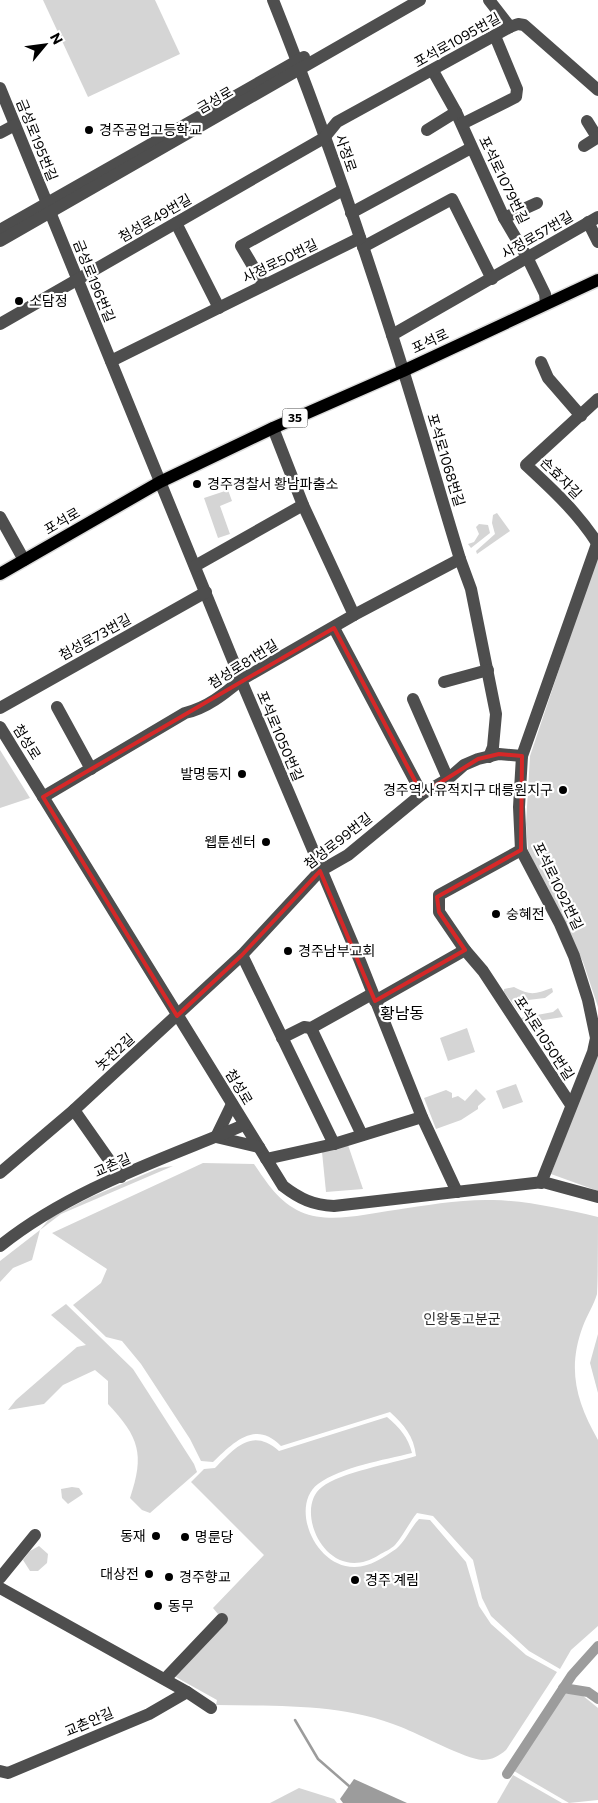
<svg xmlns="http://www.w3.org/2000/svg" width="598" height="1803" font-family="Commissioner,'Noto Sans KR',sans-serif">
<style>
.green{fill:#d5d5d5}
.water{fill:#9c9c9c}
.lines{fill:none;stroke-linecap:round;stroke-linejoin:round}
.stream{stroke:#9c9c9c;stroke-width:2.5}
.canal{stroke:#9c9c9c;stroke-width:10}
.major-casing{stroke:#dbdbdb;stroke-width:15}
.minor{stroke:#4e4e4e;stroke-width:12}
.major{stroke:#000;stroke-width:12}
.marked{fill:none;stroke:#d62828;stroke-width:4;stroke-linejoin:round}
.poi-dot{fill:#000;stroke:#fff;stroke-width:2}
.labels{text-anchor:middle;stroke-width:4.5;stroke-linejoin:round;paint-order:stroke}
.shield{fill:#fff;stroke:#4c4c4c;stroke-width:1}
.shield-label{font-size:12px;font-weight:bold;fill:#000}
.street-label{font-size:14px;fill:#000;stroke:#fff}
.poi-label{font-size:14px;fill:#000;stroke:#fff;text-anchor:start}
.park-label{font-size:14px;fill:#2c2c2c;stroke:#fff}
.quarter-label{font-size:16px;fill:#000;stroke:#fff}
</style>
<rect width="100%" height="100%" fill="#fff"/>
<g class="green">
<polygon points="43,0 155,0 180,54 88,97"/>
<polygon points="228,490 232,501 220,506 230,534 218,538 204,498"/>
<polygon points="497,513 510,531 477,554 476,551 495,534 492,523 493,515"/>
<polygon points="479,524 488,525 490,533 471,548 468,544 474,542 479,534 476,527"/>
<polygon points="598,553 598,1007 583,962 528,850 526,824 530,756"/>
<polygon points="0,750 30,798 0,808"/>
<path d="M514 987C531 996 535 994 552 988L553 992 545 998 528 1000 526 1008 519 1012 504 992V989Z"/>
<polygon points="558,1008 563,1017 525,1023 521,1018 553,1012"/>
<polygon points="467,1028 475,1052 448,1061 440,1038"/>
<polygon points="598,1050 598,1191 551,1174"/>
<polygon points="516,1084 523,1102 503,1109 496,1091"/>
<polygon points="476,1089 486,1099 478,1106 478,1109 461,1120 436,1129 424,1098 446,1090 452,1093 452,1098 458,1096 465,1101"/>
<polygon points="348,1145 363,1189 326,1192 322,1152"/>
<path d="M203 1163 254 1164C267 1183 279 1202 301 1212 329 1224 366 1214 395 1210 427 1205 461 1199 493 1200 529 1201 563 1209 598 1217 598 1235 598 1280 597 1294 594 1305 587 1315 583 1326 567 1369 576 1401 598 1440V1626L571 1650 560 1669 529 1651 491 1616 482 1598 473 1560 433 1516 417 1513C409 1523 403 1536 395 1545 391 1549 384 1552 379 1555 327 1588 292 1509 322 1487 341 1472 391 1464 416 1456 414 1436 404 1425 390 1412L281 1446C255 1419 233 1443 213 1462L201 1461 190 1439 141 1364 122 1341 106 1337 73 1305 101 1283 107 1269 52 1233Z"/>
<polygon points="173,1166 61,1214 40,1230 32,1260 13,1268 0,1282 0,1261 40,1230 50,1218 91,1197 159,1168"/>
<path d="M66 1304 133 1369 194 1464 197 1472 150 1513 142 1510 130 1498C145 1454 139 1437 108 1404V1381L95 1370 63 1385 44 1404 8 1410 16 1400 77 1347 86 1345 51 1315Z"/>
<polygon points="598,1334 598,1393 590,1363"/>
<path d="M387 1417C400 1428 408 1437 412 1453 384 1460 341 1467 318 1484 289 1506 315 1568 355 1567 370 1567 384 1557 396 1549 405 1542 411 1527 419 1519L430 1520 466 1562 479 1606 491 1624 526 1655 557 1672 506 1750C499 1756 492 1760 482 1760 466 1759 419 1734 401 1727 343 1703 277 1706 216 1705L217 1700 174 1676 223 1620 213 1608 264 1555 191 1482 204 1469 215 1468C235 1448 252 1427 279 1451Z"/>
<polygon points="72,1487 79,1488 83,1494 68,1504 62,1498 61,1489"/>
<polygon points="39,1546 48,1554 47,1563 38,1571 30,1571 23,1560 30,1551"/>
<polygon points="563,1693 582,1695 598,1708 598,1800 569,1803 514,1771"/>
<polygon points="513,1775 562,1803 497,1803"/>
<polygon points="299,1788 334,1799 337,1803 270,1803"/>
</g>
<polygon class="water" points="354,1779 407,1803 343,1803 340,1799"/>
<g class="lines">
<polyline class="stream" points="295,1720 318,1759 349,1786"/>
<g class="canal">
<polyline points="563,1688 588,1692 598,1699"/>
<polyline points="507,1774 572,1675 598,1646"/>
</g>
<defs>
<polyline id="major" points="0,574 160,482 273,428 403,371 598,280"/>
</defs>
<use href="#major" class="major-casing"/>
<g class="minor">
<path d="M273 0C317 110 356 222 392 335 416 409 437 484 460 559L471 589 496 714 493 747 489 757"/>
<polyline points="489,0 510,27"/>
<polyline points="433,71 456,112 504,218 527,257 545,294 546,303"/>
<polyline points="0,88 47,203"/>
<polyline points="587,121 597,137"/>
<polyline points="462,124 516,97 517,89 495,36"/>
<polyline points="427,130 456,112"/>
<polyline points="0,133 15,125"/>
<polyline points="584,146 598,137"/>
<polyline points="50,212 241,680 360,961 422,1117 457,1192"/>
<polyline points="351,213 471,148"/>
<polyline points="504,218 537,203"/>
<polyline points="588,222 598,242"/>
<polyline points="176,223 219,308"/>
<polyline points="0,230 304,57"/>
<polyline points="0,241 420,0"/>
<polyline points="363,247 452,199 492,279"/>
<polyline points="264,285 241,246 343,190"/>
<polyline points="0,324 324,138 337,122 510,27 518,24 524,25 598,90"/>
<polyline points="392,335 598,217"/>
<polyline points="111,361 360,238"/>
<polyline points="541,362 548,378 581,416"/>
<polyline points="273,428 303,505 354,615"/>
<polyline points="0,517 24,560"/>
<path d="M597 543C578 513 552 489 526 465L598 399"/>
<polyline points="195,566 303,505"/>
<polyline points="334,628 422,794"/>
<polyline points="444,682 488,670"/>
<polyline points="413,699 448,779"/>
<polyline points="57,707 91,769"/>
<polyline points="0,708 206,592"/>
<path d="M0 727 283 1186C300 1199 313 1205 334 1206L543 1182 598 1197"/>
<path d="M43 797 185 713C207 708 224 694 241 680L354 615 460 559"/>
<polyline points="465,950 439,912 439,895 521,850"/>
<polyline points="242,955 334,1144"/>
<polyline points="375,1001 465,950 483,971 571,1105"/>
<polyline points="311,1028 362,1135"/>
<polyline points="282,1038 304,1027 311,1028 372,994"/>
<polyline points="74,1110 121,1177"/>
<polyline points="216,1137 259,1147"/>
<polyline points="216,1137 232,1104"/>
<polyline points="266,1159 334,1144 422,1117"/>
<polyline points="0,1173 74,1110 242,955 320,871 348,855 422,794 448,779 464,765 478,759 499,754 522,756"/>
<polyline points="541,1183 593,1052 596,1038 588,1000 574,956 560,924 521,850 519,807 522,756 598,541"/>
<path d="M0 1246C71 1189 161 1160 244 1125"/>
<polyline points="0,1578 35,1535"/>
<polyline points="0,1588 187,1692 211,1708"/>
<polyline points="165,1679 222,1619"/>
<polyline points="0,1771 8,1773 149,1714 187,1692"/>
</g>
<use href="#major" class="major"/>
</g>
<path class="marked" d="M334 628 422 794 478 759 499 754 522 756 521 850 437 897 439 912 465 950 375 1001 320 871 242 955 177 1016 43 797Z"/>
<g class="poi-dot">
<circle cx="89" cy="130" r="5"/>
<circle cx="19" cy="301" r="5"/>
<circle cx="197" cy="484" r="5"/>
<circle cx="242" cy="774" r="5"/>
<circle cx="563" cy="790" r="5"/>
<circle cx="266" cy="842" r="5"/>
<circle cx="496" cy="914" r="5"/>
<circle cx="288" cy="951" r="5"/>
<circle cx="156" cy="1536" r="5"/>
<circle cx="185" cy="1537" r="5"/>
<circle cx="149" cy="1574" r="5"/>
<circle cx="169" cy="1577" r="5"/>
<circle cx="355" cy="1580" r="5"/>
<circle cx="158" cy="1606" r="5"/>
</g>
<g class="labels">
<rect class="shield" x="282.5" y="408.5" width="25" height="19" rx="4"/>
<g class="shield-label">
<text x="295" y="422">35</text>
</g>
<g class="street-label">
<text transform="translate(457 40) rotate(-29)" y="5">포석로1095번길</text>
<text transform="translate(215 100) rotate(-30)" y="5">금성로</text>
<text transform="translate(37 140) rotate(68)" y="5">금성로195번길</text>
<text transform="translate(346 153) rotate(71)" y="5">사정로</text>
<text transform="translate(504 180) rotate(64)" y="5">포석로1079번길</text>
<text transform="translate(155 218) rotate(-30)" y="5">첨성로49번길</text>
<text transform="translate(537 235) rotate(-30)" y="5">사정로57번길</text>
<text transform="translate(280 261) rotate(-26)" y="5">사정로50번길</text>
<text transform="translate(94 281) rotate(68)" y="5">금성로196번길</text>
<text transform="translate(430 341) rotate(-25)" y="5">포석로</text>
<text transform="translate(446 460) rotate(73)" y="5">포석로1068번길</text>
<text transform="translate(561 478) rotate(45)" y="5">손효자길</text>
<text transform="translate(62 521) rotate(-30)" y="5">포석로</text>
<text transform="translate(95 637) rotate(-29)" y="5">첨성로73번길</text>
<text transform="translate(243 664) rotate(-32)" y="5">첨성로81번길</text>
<text transform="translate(280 736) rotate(67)" y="5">포석로1050번길</text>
<text transform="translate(27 742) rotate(58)" y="5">첨성로</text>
<text transform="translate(338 841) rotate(-38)" y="5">첨성로99번길</text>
<text transform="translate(558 886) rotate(64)" y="5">포석로1092번길</text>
<text transform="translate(544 1038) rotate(57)" y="5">포석로1050번길</text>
<text transform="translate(115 1052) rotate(-42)" y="5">놋전2길</text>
<text transform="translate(239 1087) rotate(59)" y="5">첨성로</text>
<text transform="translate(112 1165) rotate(-24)" y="5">교촌길</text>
<text transform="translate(89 1722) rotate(-23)" y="5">교촌안길</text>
</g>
<g class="poi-label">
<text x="99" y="135">경주공업고등학교</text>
<text x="29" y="306">소담정</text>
<text x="207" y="489">경주경찰서 황남파출소</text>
<text x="232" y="779" text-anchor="end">발명둥지</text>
<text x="553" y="795" text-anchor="end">경주역사유적지구 대릉원지구</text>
<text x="256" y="847" text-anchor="end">웹툰센터</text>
<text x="506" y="919">숭혜전</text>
<text x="298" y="956">경주남부교회</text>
<text x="146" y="1541" text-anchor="end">동재</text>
<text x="195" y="1542">명룬당</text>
<text x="139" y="1579" text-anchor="end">대상전</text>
<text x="179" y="1582">경주향교</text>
<text x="365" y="1585">경주 계림</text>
<text x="168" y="1611">동무</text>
</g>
<g class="park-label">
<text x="462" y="1324">인왕동고분군</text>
</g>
<g class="quarter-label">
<text x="402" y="1019">황남동</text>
</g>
</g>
<g transform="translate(45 45) rotate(61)" stroke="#ffffff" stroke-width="4" paint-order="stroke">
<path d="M0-4L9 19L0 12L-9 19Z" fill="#000000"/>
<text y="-8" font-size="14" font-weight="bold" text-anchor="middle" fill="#000000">N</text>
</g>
</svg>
